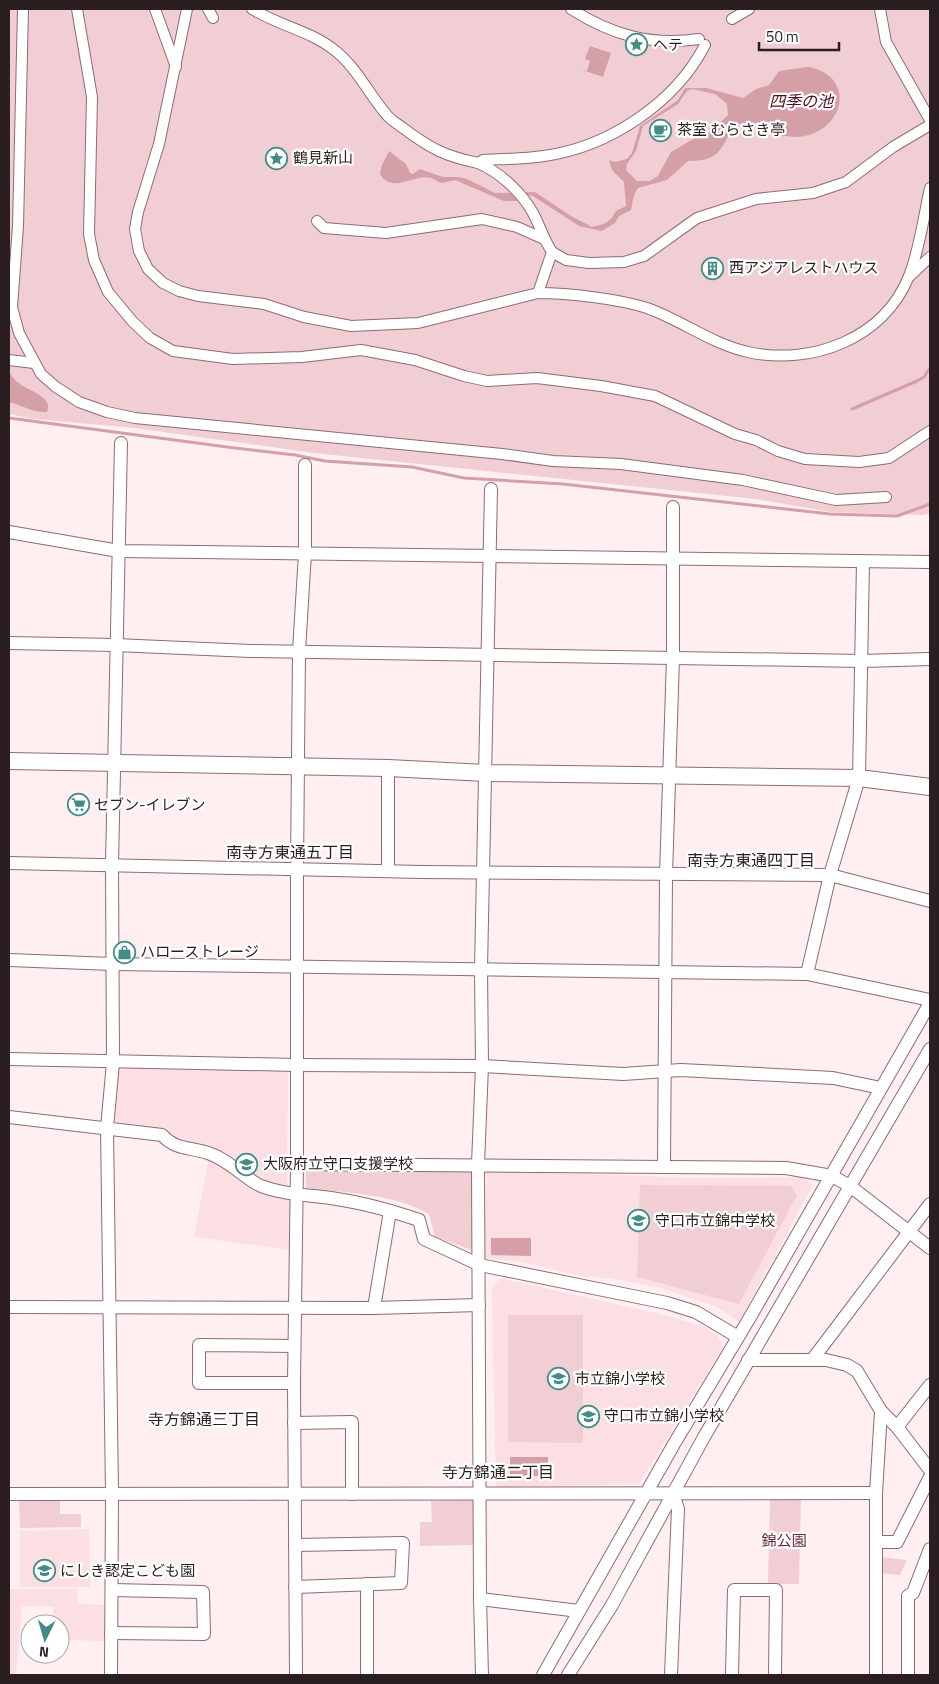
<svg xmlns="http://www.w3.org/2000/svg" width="939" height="1684" font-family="'Titillium Web','Noto Sans JP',sans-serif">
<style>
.built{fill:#fbdfe3}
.green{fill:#f1ced3}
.water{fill:#d59fa8;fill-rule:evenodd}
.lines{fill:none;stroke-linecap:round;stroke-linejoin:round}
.stream{stroke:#d59fa8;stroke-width:3}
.pedestrian-casing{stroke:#8d6c71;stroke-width:12}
.minor-casing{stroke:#8d6c71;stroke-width:14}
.tertiary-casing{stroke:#8d6c71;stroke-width:18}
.pedestrian{stroke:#fff;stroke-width:10}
.minor{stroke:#fff;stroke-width:12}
.tertiary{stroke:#fff;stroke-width:16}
.labels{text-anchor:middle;stroke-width:4.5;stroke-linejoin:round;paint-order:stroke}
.poi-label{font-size:15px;fill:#2b1e20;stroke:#fff;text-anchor:start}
.park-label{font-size:15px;fill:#692737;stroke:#fff}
.water-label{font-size:16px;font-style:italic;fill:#4f1022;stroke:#fff}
.neighbourhood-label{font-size:16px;fill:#2b1e20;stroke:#fff}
</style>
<rect width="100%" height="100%" fill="#ffeff1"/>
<g class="built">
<polygon points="118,1064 288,1071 287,1181 290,1197 294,1202 293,1250 194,1237 211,1146 183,1140 166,1129 117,1123 113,1119"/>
<polygon points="487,1171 703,1178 803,1177 813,1185 739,1322 715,1306 657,1287 609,1278 585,1277 521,1262 484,1258"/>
<polygon points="500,1278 660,1314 706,1327 718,1336 723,1347 639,1484 496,1487 492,1288"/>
<polygon points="89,1529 90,1587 20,1587 20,1531"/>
<polygon points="9,1589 77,1589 78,1604 106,1605 106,1641 60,1640 60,1624 53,1624 53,1607 22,1606 16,1675 9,1675"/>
</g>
<g class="green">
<polygon points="9,9 930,9 930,513 923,515 831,512 756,499 314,453 135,428 34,419 9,414"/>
<path d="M306 1169 472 1171V1250L435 1237 429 1214C394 1194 346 1192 306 1189Z"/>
<polygon points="640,1185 791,1186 797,1195 739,1304 637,1277"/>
<polygon points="508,1315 583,1315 583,1443 508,1442"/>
<polygon points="770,1499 801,1499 799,1584 768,1584"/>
<polygon points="19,1500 60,1500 60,1514 81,1514 81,1527 20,1528"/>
<polygon points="476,1500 477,1545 420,1546 420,1522 432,1522 431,1501"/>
<polygon points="880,1557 907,1560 900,1575 879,1573"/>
</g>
<g class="water">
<polygon points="590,46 611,53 603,77 582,70 587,71 590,61 585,59"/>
<path d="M808 67C852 74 848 123 809 135 786 142 760 128 737 124 718 148 723 161 688 161L667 180 638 188 634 195 631 210 619 216 615 223 602 231 579 226 533 196 527 195 519 201H504L455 180 442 183C437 182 435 179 431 178 414 173 393 195 380 174L382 165 389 151 406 164 410 173 413 174 420 169 443 177H458L467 179 495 193 535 192 571 216 592 227 604 224 611 219 616 211 626 206 624 182 612 170 609 160 614 162 627 159 632 153 640 126 678 100 685 88H706L743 98 756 89 769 85 779 71ZM692 89 715 94 727 104 728 115 708 134 700 135 671 152 658 176 650 181H637L626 170 627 164 636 151 643 126 678 104 687 91Z"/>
<path d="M9 372C12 376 15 381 20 384 29 391 54 397 47 412 33 413 22 405 9 402Z"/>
<polygon points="491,1238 531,1238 531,1256 491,1255"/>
<rect x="510" y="1457" width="38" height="19"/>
</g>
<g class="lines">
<g class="stream">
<polyline points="852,409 917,381 924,377 930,368"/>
<polyline points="9,418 227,447 295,455 325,461 412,467 464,478 563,484 830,514 897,516 930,504"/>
</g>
<defs>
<g id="pedestrian">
<polyline points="23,9 18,226 12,307 19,333 41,374 56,387 79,402 107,412 135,418 502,454 553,461 621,464 743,480 836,500 886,497"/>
<polyline points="77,9 92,97 89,234 94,260 108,292 133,322 150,338 173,351 233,359 302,357 361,350 415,360 464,376 487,381 537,378 601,386 655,396 735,434 756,440 778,451 805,459 859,462 889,458 930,431"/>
<polyline points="155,9 176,67"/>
<path d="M187 9 159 144 138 212 135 229 139 251 148 269 163 283 179 291 198 296 264 304 304 317 351 326 418 323 538 293C568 293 619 299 647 308 681 320 712 344 748 352 811 366 884 339 909 276 919 252 924 215 930 188"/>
<polyline points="208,9 213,18"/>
<path d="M252 9C278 25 310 31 333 49 356 66 368 93 386 114 390 120 398 124 403 128 431 149 445 156 478 163L483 160C503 159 524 159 544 156 609 147 675 103 705 45"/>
<path d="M571 9C612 35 650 46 699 39"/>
<polyline points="880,9 886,42 930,120"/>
<polyline points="732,19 749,9"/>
<path d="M478 163C500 172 522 193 533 213 540 226 544 240 552 252L538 293"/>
<polyline points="317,221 324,228 386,233 482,219 517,227 544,239"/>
<polyline points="552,252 566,260 589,263 624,262 644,256 697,218 756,199 813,193 846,182 893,147 930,125"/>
<polyline points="909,277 930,257"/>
<polyline points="9,360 34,363"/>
</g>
<g id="minor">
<polyline points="9,532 119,551 930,562"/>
<polyline points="9,643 116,645 250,651 862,661 930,659"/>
<polyline points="388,768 388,870"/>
<polyline points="9,863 422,872 830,875 930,901"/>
<polyline points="9,960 112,964 807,974 930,1000"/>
<polyline points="807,974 830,875 859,778 863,562"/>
<polyline points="9,1059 297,1065 482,1066 623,1074 681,1070 833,1078 881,1088"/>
<path d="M9 1117 162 1135C176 1150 189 1147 208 1153 227 1159 240 1174 257 1184"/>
<polyline points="297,1164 786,1168 832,1176 850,1186 930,1248"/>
<polyline points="664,1166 666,875 673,658 673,507"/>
<path d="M261 1186C285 1195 312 1195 337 1199 364 1203 392 1211 419 1220L424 1239 480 1265 667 1303 696 1312 738 1337"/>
<polyline points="9,1307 374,1308 479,1305"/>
<polyline points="374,1308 390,1211"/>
<polyline points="748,1360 826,1360 847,1365 857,1371 881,1411 897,1427 930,1470"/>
<polyline points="812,1360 930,1204"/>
<polyline points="294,1383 199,1383 199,1345 294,1346"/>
<polyline points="294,1423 352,1422 352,1494"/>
<polyline points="897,1427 930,1385"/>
<polyline points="9,1494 876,1493"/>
<polyline points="876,1542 897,1542 930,1477"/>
<polyline points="295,1545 403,1543 401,1583 295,1587"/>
<polyline points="480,1599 579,1611"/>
<polyline points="111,1633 204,1634 203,1592 112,1590"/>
<polyline points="111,1675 112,1492 107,1128 113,1063 112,864 121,443"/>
<polyline points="296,1675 294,1383 297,1164 297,868 299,651 305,553 305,465"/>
<polyline points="367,1675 367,1584"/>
<polyline points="482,1675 480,1599 478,1164 482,1066 481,968 491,489"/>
<polyline points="543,1675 674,1444 749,1319 930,1003"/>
<polyline points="568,1675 612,1605 704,1437 930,1049"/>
<polyline points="671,1675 678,1509 673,1493"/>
<polyline points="732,1675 734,1590 776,1590 775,1675"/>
<polyline points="876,1675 876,1493 881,1411"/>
<polyline points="908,1675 908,1596 913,1593 930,1549"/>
</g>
<polyline id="tertiary" points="9,761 388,768 486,773 859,778 930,787"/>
</defs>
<use href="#pedestrian" class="pedestrian-casing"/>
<use href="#minor" class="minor-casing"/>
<use href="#tertiary" class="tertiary-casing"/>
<use href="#pedestrian" class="pedestrian"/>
<use href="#minor" class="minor"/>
<use href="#tertiary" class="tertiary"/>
</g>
<defs>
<symbol id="sight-ring" viewBox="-11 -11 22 22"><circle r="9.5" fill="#fff" stroke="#448b85" stroke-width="1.5"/><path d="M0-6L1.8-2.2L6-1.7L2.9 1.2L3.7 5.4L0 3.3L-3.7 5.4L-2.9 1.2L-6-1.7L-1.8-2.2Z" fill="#448b85"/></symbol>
<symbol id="cafe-ring" viewBox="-11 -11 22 22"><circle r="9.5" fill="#fff" stroke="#448b85" stroke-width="1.5"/><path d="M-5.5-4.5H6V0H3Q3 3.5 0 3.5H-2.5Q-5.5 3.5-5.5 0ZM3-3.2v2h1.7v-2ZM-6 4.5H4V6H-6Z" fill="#448b85"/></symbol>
<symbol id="building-ring" viewBox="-11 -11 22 22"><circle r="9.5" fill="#fff" stroke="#448b85" stroke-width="1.5"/><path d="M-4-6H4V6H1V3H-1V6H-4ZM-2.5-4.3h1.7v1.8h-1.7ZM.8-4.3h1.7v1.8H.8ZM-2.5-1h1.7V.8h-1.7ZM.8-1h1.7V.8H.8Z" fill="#448b85"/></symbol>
<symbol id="supermarket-ring" viewBox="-11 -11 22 22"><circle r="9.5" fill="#fff" stroke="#448b85" stroke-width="1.5"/><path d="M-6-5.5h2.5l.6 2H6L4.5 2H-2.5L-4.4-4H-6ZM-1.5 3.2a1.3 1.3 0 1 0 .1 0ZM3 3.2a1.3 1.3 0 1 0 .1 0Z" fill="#448b85"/></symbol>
<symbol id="shop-ring" viewBox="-11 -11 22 22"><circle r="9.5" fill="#fff" stroke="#448b85" stroke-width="1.5"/><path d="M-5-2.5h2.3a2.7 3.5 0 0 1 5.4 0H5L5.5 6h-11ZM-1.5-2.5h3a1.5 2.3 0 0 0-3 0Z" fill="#448b85"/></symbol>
<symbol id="school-ring" viewBox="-11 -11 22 22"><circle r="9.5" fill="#fff" stroke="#448b85" stroke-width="1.5"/><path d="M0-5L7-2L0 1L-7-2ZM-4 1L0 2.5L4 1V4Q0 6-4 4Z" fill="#448b85"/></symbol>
</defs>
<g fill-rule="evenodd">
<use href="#sight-ring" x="624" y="32" width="25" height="25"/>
<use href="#cafe-ring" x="648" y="118" width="25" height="25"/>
<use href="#sight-ring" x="264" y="146" width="25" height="25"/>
<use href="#building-ring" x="700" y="256" width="25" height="25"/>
<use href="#supermarket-ring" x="66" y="792" width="25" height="25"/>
<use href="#shop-ring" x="112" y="940" width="25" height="25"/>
<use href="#school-ring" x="234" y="1152" width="25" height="25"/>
<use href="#school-ring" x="626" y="1208" width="25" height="25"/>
<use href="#school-ring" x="546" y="1366" width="25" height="25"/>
<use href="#school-ring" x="576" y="1404" width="25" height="25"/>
<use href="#school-ring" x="32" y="1558" width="25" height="25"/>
</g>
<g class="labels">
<g class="poi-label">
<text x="653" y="50">ヘテ</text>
<text x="677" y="135">茶室 むらさき亭</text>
<text x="293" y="163">鶴見新山</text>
<text x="729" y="273">西アジアレストハウス</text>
<text x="94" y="810">セブン-イレブン</text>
<text x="140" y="957">ハローストレージ</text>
<text x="263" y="1169">大阪府立守口支援学校</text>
<text x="655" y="1226">守口市立錦中学校</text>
<text x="575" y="1384">市立錦小学校</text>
<text x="604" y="1421">守口市立錦小学校</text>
<text x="60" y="1576">にしき認定こども園</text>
</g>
<g class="park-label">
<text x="784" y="1546">錦公園</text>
</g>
<g class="water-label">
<text x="801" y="107">四季の池</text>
</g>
<g class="neighbourhood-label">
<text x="290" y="858">南寺方東通五丁目</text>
<text x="751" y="866">南寺方東通四丁目</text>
<text x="204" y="1425">寺方錦通三丁目</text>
<text x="498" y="1478">寺方錦通二丁目</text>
</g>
</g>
<rect width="939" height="1684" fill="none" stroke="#2b1e20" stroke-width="20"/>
<g transform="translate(45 1639) rotate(185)"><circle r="24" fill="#ffffff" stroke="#aaa5a6"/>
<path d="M0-4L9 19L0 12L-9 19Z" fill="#448b85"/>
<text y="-8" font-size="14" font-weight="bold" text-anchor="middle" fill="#2b1e20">N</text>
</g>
<path d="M759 42v8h80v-8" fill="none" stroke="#2b1e20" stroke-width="2.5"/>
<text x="766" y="42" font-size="15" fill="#2b1e20" stroke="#ffffff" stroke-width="4" paint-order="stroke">50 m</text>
</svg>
